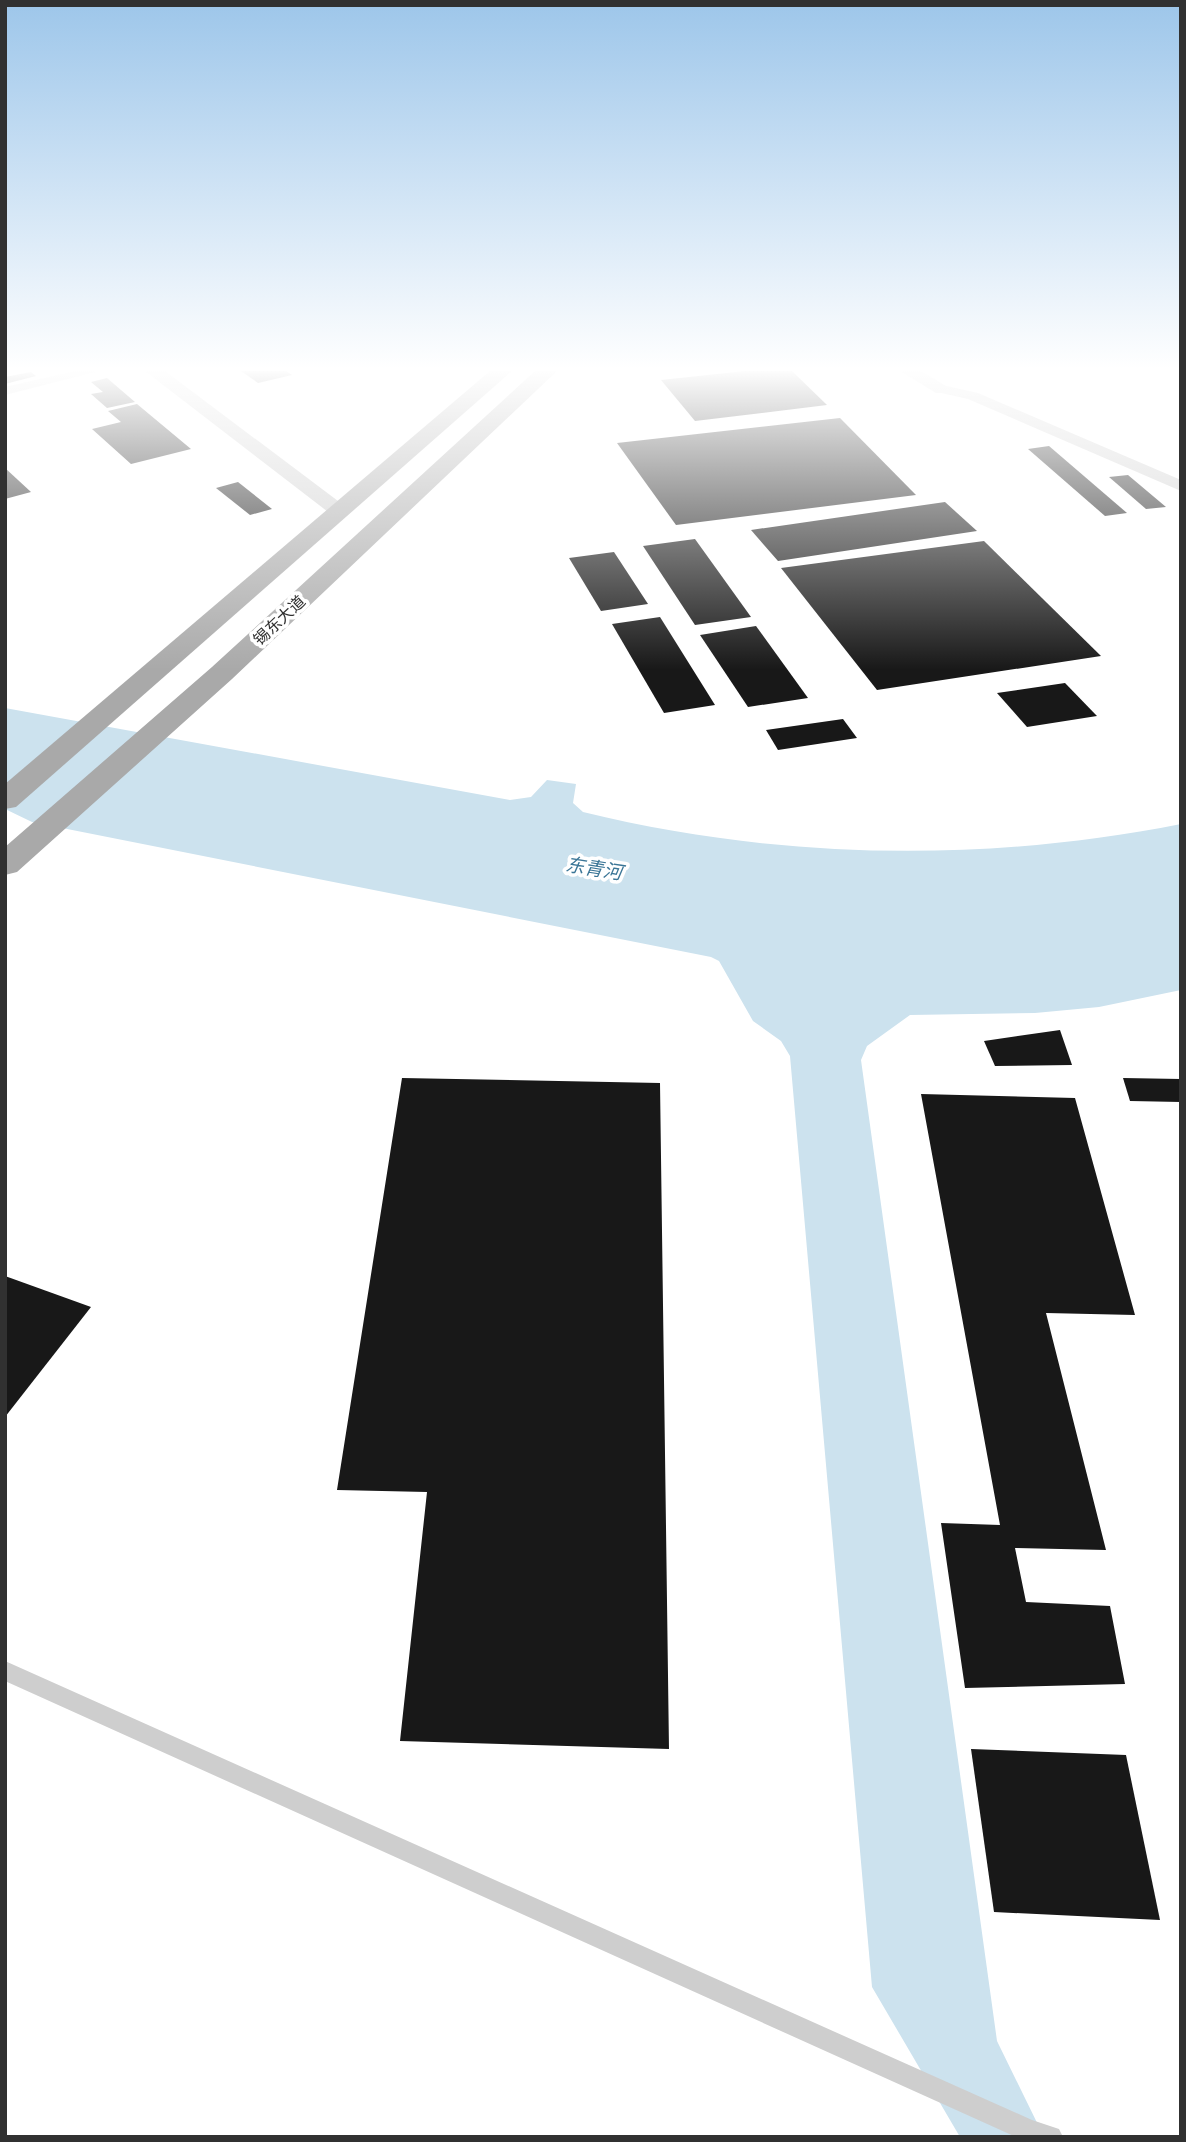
<svg xmlns="http://www.w3.org/2000/svg" width="1186" height="2142" font-family="'PT Sans','Noto Sans SC',sans-serif">
<style>
.water{fill:#cce2ee}
.building{fill:#181818}
.lines{fill:none;stroke-linecap:round;stroke-linejoin:round}
.service{fill:#cecece;fill-rule:evenodd}
.minor{fill:#cecece;fill-rule:evenodd}
.tertiary{fill:#cecece;fill-rule:evenodd}
.primary{fill:#a9a9a9;fill-rule:evenodd}
.labels{text-anchor:middle;stroke-width:7;stroke-linejoin:round;paint-order:stroke}
.far-street-label{font-size:16px;fill:#313131;stroke:#fff}
.water-label{font-size:19px;font-style:italic;fill:#3b7697;stroke:#fff}
</style>
<rect width="100%" height="100%" fill="#fff"/>
<path class="water" d="M5 708 510 800 531 797 547 780 576 784 573 803 583 812C779 860 984 863 1181 824V990L1099 1007 1035 1013 910 1015 867 1046 861 1060 997 2041 1044 2137H960L872 1987 790 1056 781 1041 753 1021 719 961 711 957 32 822 5 809Z"/>
<g class="building">
<polygon points="241,371 286,371 292,375 258,383"/>
<polygon points="745,371 792,371 827,405 695,421 661,380"/>
<polygon points="31,372 36,376 5,384 5,377"/>
<polygon points="107,378 135,402 107,408 91,394 103,392 91,382"/>
<polygon points="137,404 191,449 131,464 92,429 121,422 108,411"/>
<polygon points="840,418 916,495 676,525 617,443"/>
<polygon points="1049,446 1127,513 1105,516 1028,449"/>
<polygon points="5,468 31,492 5,499"/>
<polygon points="1128,475 1166,507 1146,509 1109,477"/>
<polygon points="238,482 272,509 250,515 216,488"/>
<polygon points="945,502 977,531 778,561 751,530"/>
<polygon points="695,539 751,617 695,625 643,546"/>
<polygon points="984,541 1101,656 877,690 781,568"/>
<polygon points="614,552 648,604 601,611 569,558"/>
<polygon points="660,617 715,705 664,713 612,624"/>
<polygon points="756,626 808,698 748,707 700,635"/>
<polygon points="1065,683 1097,716 1027,727 997,693"/>
<polygon points="843,719 857,738 778,750 766,730"/>
<polygon points="1060,1030 1072,1065 995,1066 984,1041"/>
<polygon points="402,1078 660,1083 669,1749 400,1741 427,1492 337,1490"/>
<polygon points="1123,1078 1181,1079 1181,1102 1130,1101"/>
<polygon points="921,1094 1075,1098 1135,1315 1046,1313 1106,1550 1015,1548 1026,1602 1110,1606 1125,1684 965,1688 941,1523 1000,1525"/>
<polygon points="5,1276 91,1307 5,1417"/>
<polygon points="971,1749 1126,1755 1160,1920 994,1912"/>
</g>
<g class="lines">
<polygon class="service" points="5,1661 1032,2120 1059,2129 1063,2137 1016,2137 5,1681"/>
<g class="minor">
<polygon points="75,371 99,371 5,395 5,387"/>
<polygon points="942,385 978,393 1181,480 1181,491 968,399 937,392 935,389"/>
</g>
<g class="tertiary">
<polygon points="145,371 165,371 346,507 349,511 346,515 332,515"/>
<polygon points="900,371 921,371 951,389 948,393 936,393"/>
</g>
<g class="primary">
<polygon points="490,371 512,371 16,807 5,809 5,784"/>
<polygon points="535,371 557,371 232,679 17,872 5,875 5,847 212,667"/>
</g>
</g>
<linearGradient id="sky" x2="0" y2="1"><stop stop-color="#9dc6ea"/><stop offset="0.55" stop-color="#fff"/><stop offset="1" stop-color="#fff" stop-opacity="0"/></linearGradient>
<rect width="1186" height="670" fill="url(#sky)"/>
<g class="labels">
<g class="far-street-label">
<text transform="translate(279 620) rotate(-43)" y="6">锡东大道</text>
</g>
<g class="water-label">
<text transform="translate(594 868) rotate(9)" y="7">东青河</text>
</g>
</g>
<rect width="1186" height="2142" fill="none" stroke="#313131" stroke-width="14"/>
</svg>
